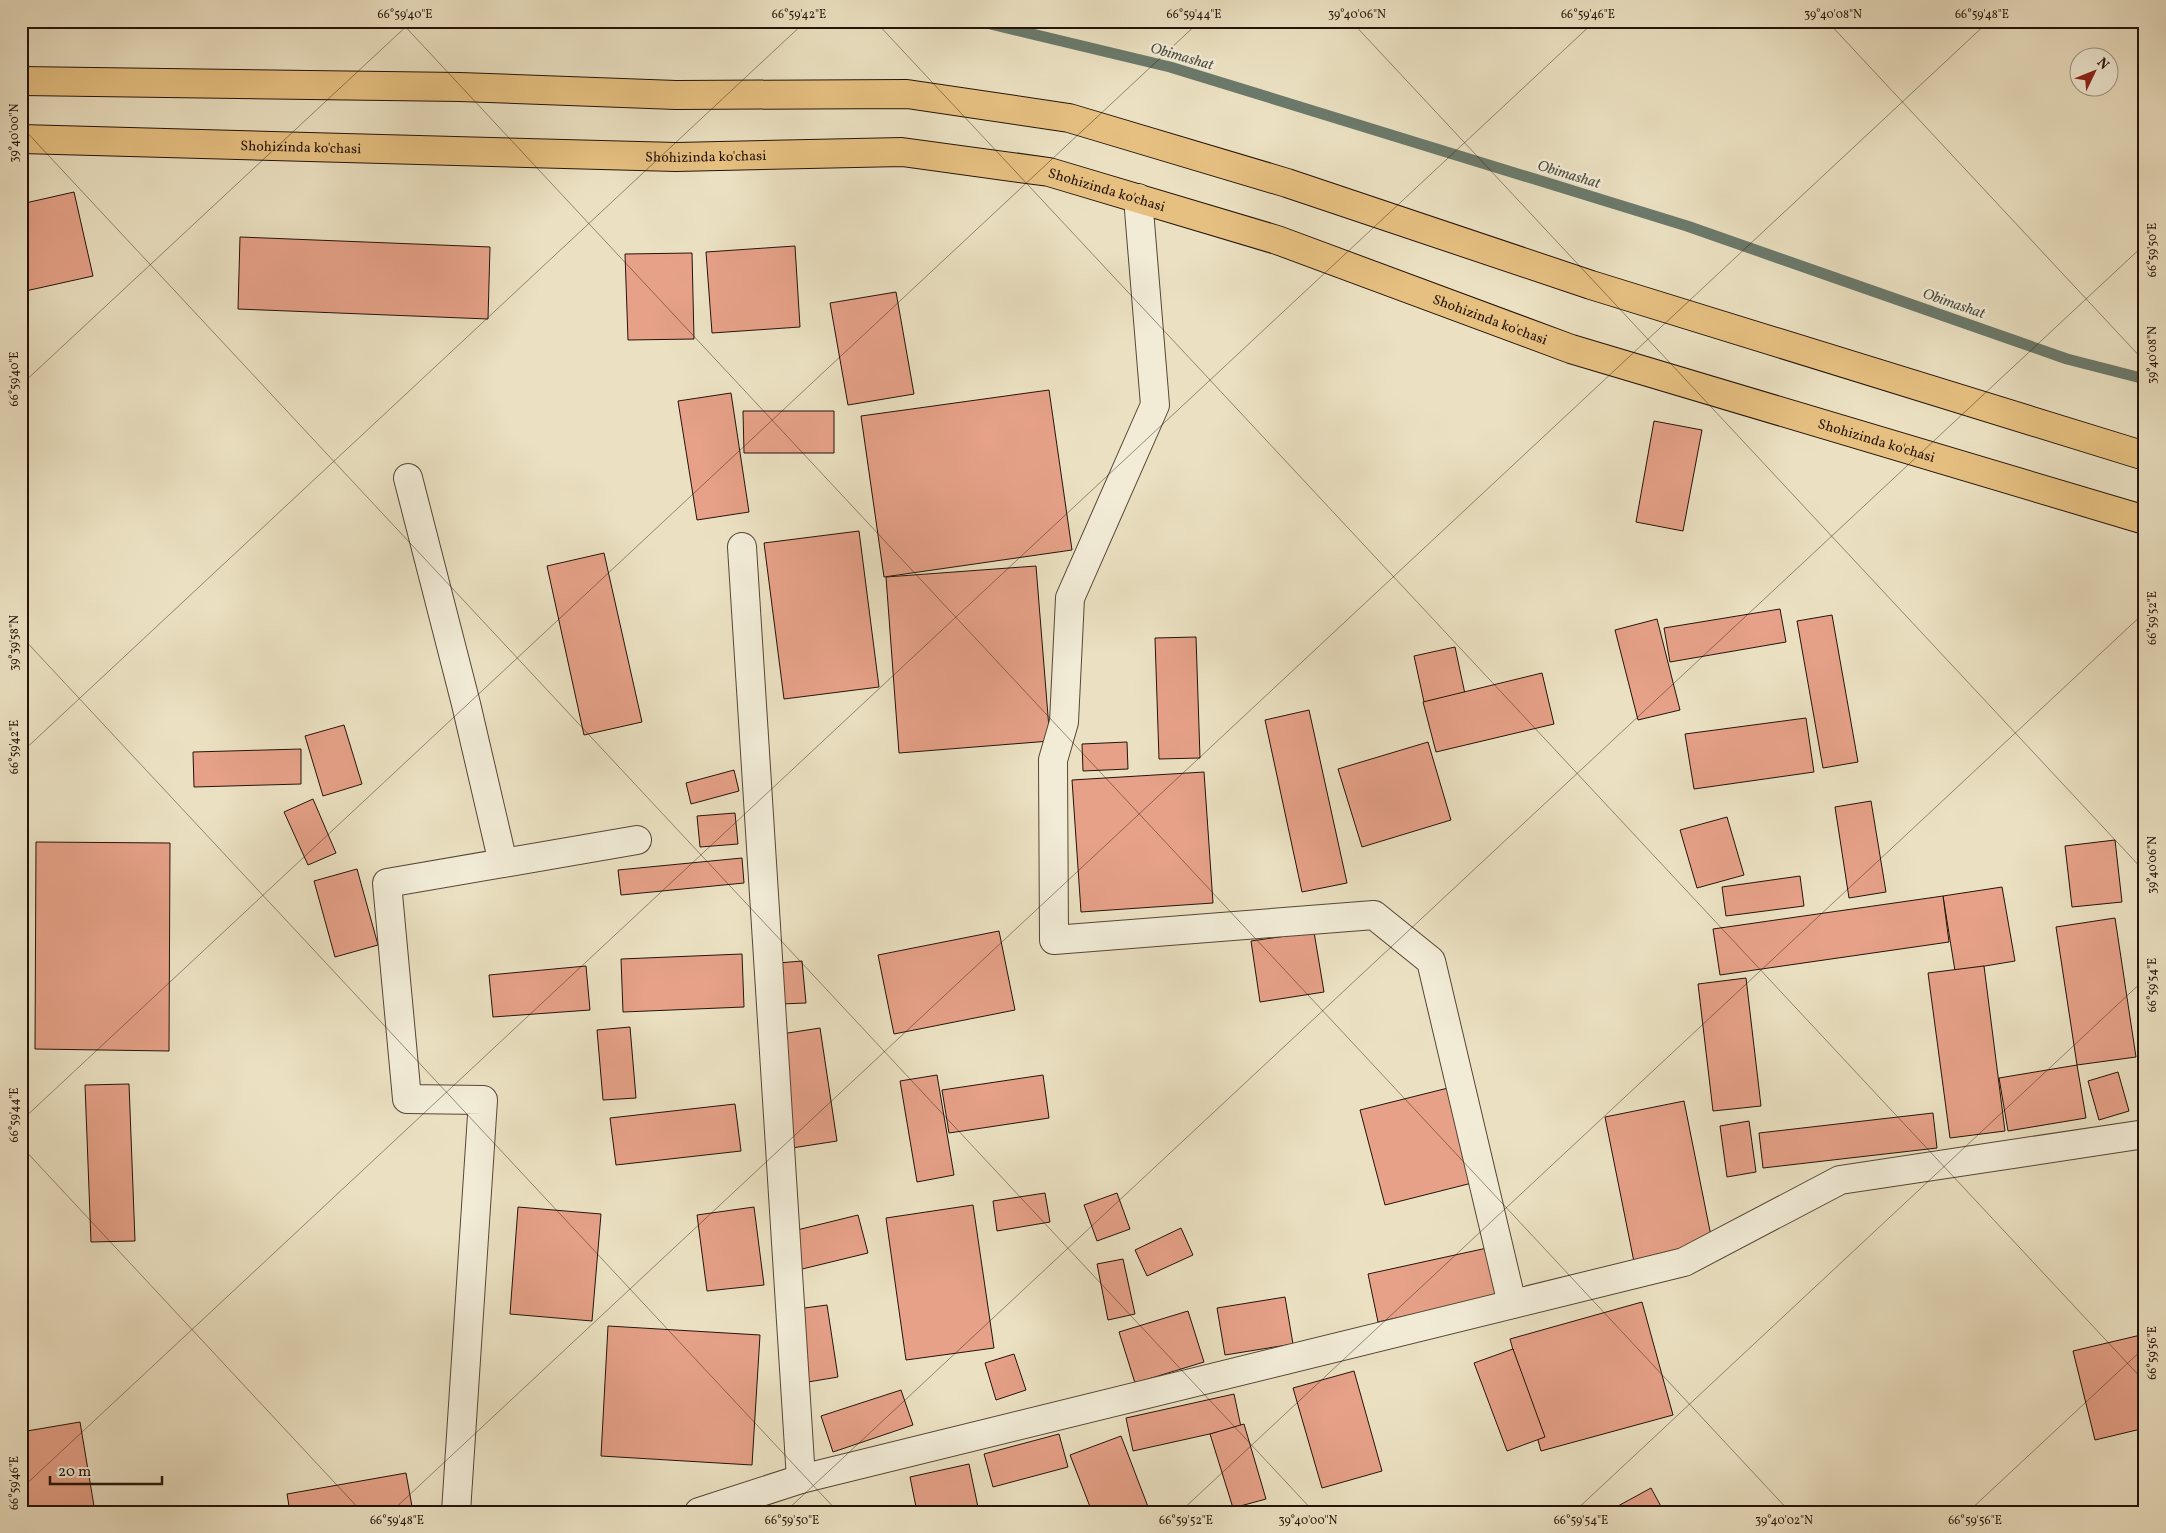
<svg xmlns="http://www.w3.org/2000/svg" width="2166" height="1533" font-family="Vollkorn,serif">
<style>
.lines{fill:none;stroke-linecap:round;stroke-linejoin:round}
.stream{stroke:#6b7a6c;stroke-width:11}
.building{fill:#e6a188;stroke:#251309}
.street-casing{stroke:#564637;stroke-width:30}
.primary-casing{stroke:#251309;stroke-width:30}
.street{stroke:#f2ecd7;stroke-width:28}
.primary{stroke:#e6c081;stroke-width:28}
.ticks{fill:none;stroke:#251309;stroke-width:1;stroke-opacity:0.45}
.labels{text-anchor:middle;stroke-width:5;stroke-linejoin:round;paint-order:stroke}
.street-label{font-size:14px;fill:#251309;stroke:#f2ecd7}
.water-label{font-size:15px;font-style:italic;fill:#4e4f43;stroke:#f2ecd7}
.neatline{fill:none;stroke:#251309;stroke-width:2}
.ticks-label{font-size:12px;text-anchor:middle;fill:#251309}
</style>
<rect width="100%" height="100%" fill="#ebe1c2"/>
<filter id="stains"><feTurbulence type="fractalNoise" baseFrequency=".004" numOctaves="4"/><feColorMatrix values="0 0 0 0 .2 0 0 0 0 .09 0 0 0 0 .02 0 0 0 .5 -.17"/></filter>
<radialGradient id="worn" r=".72"><stop offset=".6" stop-color="#630" stop-opacity="0"/><stop offset="1" stop-color="#630" stop-opacity=".3"/></radialGradient>
<g class="lines">
<polyline class="stream" points="978,21 1170,67 1687,226 2067,359 2145,379"/>
</g>
<g class="building">
<polygon points="74,192 93,276 21,292 21,204"/>
<polygon points="240,237 490,247 488,319 238,309"/>
<polygon points="795,246 800,327 712,333 706,252"/>
<polygon points="692,253 694,339 628,340 625,254"/>
<polygon points="896,292 914,394 848,405 830,303"/>
<polygon points="1049,390 1072,550 884,577 861,416"/>
<polygon points="731,393 749,512 697,520 678,401"/>
<polygon points="743,411 834,411 834,453 744,453"/>
<polygon points="1654,421 1702,430 1683,531 1636,522"/>
<polygon points="859,531 879,687 784,699 764,543"/>
<polygon points="604,553 642,722 584,735 547,566"/>
<polygon points="1036,566 1050,741 899,753 886,577"/>
<polygon points="1780,609 1786,642 1670,662 1664,628"/>
<polygon points="1832,615 1858,762 1823,768 1797,621"/>
<polygon points="1657,619 1680,710 1638,720 1615,630"/>
<polygon points="1196,637 1200,758 1159,759 1155,638"/>
<polygon points="1455,647 1465,694 1424,702 1414,656"/>
<polygon points="1542,673 1554,724 1436,752 1423,702"/>
<polygon points="1309,710 1347,883 1302,892 1265,720"/>
<polygon points="1806,718 1814,772 1694,789 1685,734"/>
<polygon points="344,725 362,784 323,796 305,736"/>
<polygon points="1127,742 1128,769 1083,771 1082,744"/>
<polygon points="1428,742 1451,820 1362,847 1338,769"/>
<polygon points="301,749 301,784 194,787 193,752"/>
<polygon points="734,770 739,791 691,804 686,783"/>
<polygon points="1204,772 1213,903 1081,912 1072,780"/>
<polygon points="313,799 336,853 308,865 284,812"/>
<polygon points="1871,801 1886,892 1849,898 1835,807"/>
<polygon points="735,813 738,844 700,847 697,816"/>
<polygon points="1727,817 1744,875 1697,888 1680,830"/>
<polygon points="2115,840 2122,902 2072,907 2065,846"/>
<polygon points="36,842 170,843 169,1051 35,1049"/>
<polygon points="742,858 744,883 621,895 618,870"/>
<polygon points="357,869 378,945 335,957 314,881"/>
<polygon points="1800,876 1804,906 1726,916 1722,887"/>
<polygon points="2002,887 2015,961 1955,971 1943,896"/>
<polygon points="1943,896 1949,942 1720,975 1713,929"/>
<polygon points="2115,918 2136,1057 2077,1065 2056,927"/>
<polygon points="999,931 1015,1010 894,1034 878,955"/>
<polygon points="1314,932 1324,992 1260,1002 1251,941"/>
<polygon points="742,954 744,1007 623,1012 621,959"/>
<polygon points="802,961 806,1003 781,1004 778,963"/>
<polygon points="586,966 590,1010 493,1017 489,975"/>
<polygon points="1984,966 2005,1131 1950,1138 1928,973"/>
<polygon points="1746,978 1761,1106 1713,1111 1698,984"/>
<polygon points="630,1027 636,1098 603,1100 597,1030"/>
<polygon points="820,1028 837,1141 792,1148 775,1035"/>
<polygon points="2077,1065 2086,1118 2008,1131 1999,1078"/>
<polygon points="2118,1072 2129,1111 2099,1120 2088,1081"/>
<polygon points="937,1075 954,1175 917,1182 900,1081"/>
<polygon points="1043,1075 1049,1118 949,1133 942,1090"/>
<polygon points="129,1084 135,1241 91,1242 85,1085"/>
<polygon points="1452,1087 1476,1182 1385,1205 1360,1110"/>
<polygon points="1684,1101 1713,1246 1634,1262 1605,1117"/>
<polygon points="735,1104 741,1151 616,1165 610,1118"/>
<polygon points="1933,1113 1937,1148 1763,1168 1759,1133"/>
<polygon points="1749,1121 1756,1172 1727,1177 1720,1126"/>
<polygon points="1045,1193 1050,1222 997,1231 993,1201"/>
<polygon points="1117,1193 1130,1229 1097,1241 1084,1205"/>
<polygon points="973,1205 994,1348 906,1360 886,1218"/>
<polygon points="518,1207 601,1214 592,1321 510,1314"/>
<polygon points="754,1207 764,1285 707,1291 697,1215"/>
<polygon points="858,1215 868,1253 798,1270 789,1232"/>
<polygon points="1181,1228 1193,1255 1147,1276 1135,1250"/>
<polygon points="1487,1248 1497,1296 1378,1322 1368,1274"/>
<polygon points="1123,1259 1135,1314 1108,1320 1097,1264"/>
<polygon points="1285,1297 1293,1344 1225,1355 1217,1308"/>
<polygon points="1642,1302 1673,1415 1541,1451 1510,1339"/>
<polygon points="827,1305 838,1377 808,1382 797,1309"/>
<polygon points="1188,1311 1204,1362 1135,1383 1119,1332"/>
<polygon points="608,1326 760,1335 752,1465 601,1456"/>
<polygon points="2145,1334 2145,1428 2095,1440 2073,1351"/>
<polygon points="1513,1349 1545,1437 1507,1451 1474,1363"/>
<polygon points="1014,1354 1026,1390 996,1400 985,1363"/>
<polygon points="1354,1371 1382,1471 1322,1488 1293,1388"/>
<polygon points="901,1390 913,1425 833,1452 821,1416"/>
<polygon points="1234,1394 1241,1427 1133,1451 1126,1418"/>
<polygon points="80,1422 95,1512 23,1512 21,1500 21,1432"/>
<polygon points="1244,1424 1266,1499 1233,1508 1210,1434"/>
<polygon points="1059,1434 1068,1467 993,1487 984,1454"/>
<polygon points="1121,1436 1150,1512 1092,1512 1070,1455"/>
<polygon points="969,1464 979,1512 917,1512 910,1477"/>
<polygon points="406,1473 413,1512 290,1512 287,1494"/>
<polygon points="1651,1488 1664,1512 1607,1512"/>
<polygon points="817,1507 817,1512 795,1512"/>
</g>
<g class="lines">
<defs>
<g id="street">
<polyline points="1138,198 1155,405 1070,598 1064,722 1053,760 1054,940 1374,915 1431,961 1512,1304"/>
<polyline points="408,478 466,704 503,863"/>
<polyline points="742,547 801,1479"/>
<polyline points="456,1512 483,1100 407,1099 387,883 637,840"/>
<polyline points="699,1512 801,1479 1684,1262 1840,1180 2145,1134"/>
</g>
<g id="primary">
<polyline points="21,81 460,87 676,95 907,94 1069,118 1287,183 1591,285 2145,456"/>
<path id="s1" d="M21 139 676 157 902 152 1049 172 1277 240 1571 349 2145 520"/>
</g>
</defs>
<use href="#street" class="street-casing"/>
<use href="#primary" class="primary-casing"/>
<use href="#street" class="street"/>
<use href="#primary" class="primary"/>
</g>
<path class="ticks" d="M400 21 1790 1512M875 21 2145 1382M1351 21 2145 872M1827 21 2145 362M21 126 1314 1512M21 385 412 21M21 636 838 1512M21 753 806 21M21 1121 1200 21M21 1146 362 1512M21 1489 1595 21M391 1512 1989 21M785 1512 2145 244M1180 1512 2145 612M1574 1512 2145 979M1968 1512 2145 1347"/>
<g class="labels">
<g class="street-label">
<text dy="5" stroke="none"><textPath href="#s1" startOffset="280">Shohizinda ko'chasi</textPath></text>
<text dy="5" stroke="none"><textPath href="#s1" startOffset="685">Shohizinda ko'chasi</textPath></text>
<text dy="5" stroke="none"><textPath href="#s1" startOffset="1090">Shohizinda ko'chasi</textPath></text>
<text dy="5" stroke="none"><textPath href="#s1" startOffset="1495">Shohizinda ko'chasi</textPath></text>
<text dy="5" stroke="none"><textPath href="#s1" startOffset="1900">Shohizinda ko'chasi</textPath></text>
</g>
<g class="water-label">
<text transform="translate(1182 56) rotate(16)" y="5">Obimashat</text>
<text transform="translate(1569 174) rotate(17)" y="5">Obimashat</text>
<text transform="translate(1954 303) rotate(19)" y="5">Obimashat</text>
</g>
</g>
<rect width="2166" height="1533" fill="none" stroke="#ebe1c2" stroke-width="55"/>
<g transform="translate(2094 72) rotate(47)"><circle r="24" fill="#f2ecd7" stroke="#a09585"/>
<path d="M0-4L9 19L0 12L-9 19Z" fill="#8f2418"/>
<text y="-8" font-size="14" font-weight="bold" text-anchor="middle" fill="#251309">N</text>
</g>
<path d="M50 1476v8h112v-8" fill="none" stroke="#251309" stroke-width="2.5"/>
<text x="58" y="1476" font-size="15" fill="#251309" stroke="#f2ecd7" stroke-width="4" paint-order="stroke">20 m</text>
<rect x="28" y="28" width="2110" height="1478" class="neatline"/>
<g class="ticks-label">
<text x="405" y="18">66°59'40"E</text>
<text x="799" y="18">66°59'42"E</text>
<text x="1194" y="18">66°59'44"E</text>
<text x="1357" y="18">39°40'06"N</text>
<text x="1588" y="18">66°59'46"E</text>
<text x="1833" y="18">39°40'08"N</text>
<text x="1982" y="18">66°59'48"E</text>
<text transform="translate(14 133) rotate(-90)" y="4">39°40'00"N</text>
<text transform="translate(2152 250) rotate(-90)" y="4">66°59'50"E</text>
<text transform="translate(2152 355) rotate(-90)" y="4">39°40'08"N</text>
<text transform="translate(14 379) rotate(-90)" y="4">66°59'40"E</text>
<text transform="translate(2152 618) rotate(-90)" y="4">66°59'52"E</text>
<text transform="translate(14 643) rotate(-90)" y="4">39°39'58"N</text>
<text transform="translate(14 747) rotate(-90)" y="4">66°59'42"E</text>
<text transform="translate(2152 865) rotate(-90)" y="4">39°40'06"N</text>
<text transform="translate(2152 985) rotate(-90)" y="4">66°59'54"E</text>
<text transform="translate(14 1115) rotate(-90)" y="4">66°59'44"E</text>
<text transform="translate(2152 1353) rotate(-90)" y="4">66°59'56"E</text>
<text transform="translate(14 1483) rotate(-90)" y="4">66°59'46"E</text>
<text x="397" y="1524">66°59'48"E</text>
<text x="792" y="1524">66°59'50"E</text>
<text x="1186" y="1524">66°59'52"E</text>
<text x="1308" y="1524">39°40'00"N</text>
<text x="1581" y="1524">66°59'54"E</text>
<text x="1784" y="1524">39°40'02"N</text>
<text x="1975" y="1524">66°59'56"E</text>
</g>
<rect width="100%" height="100%" filter="url(#stains)"/>
<rect width="100%" height="100%" fill="url(#worn)"/>
</svg>
